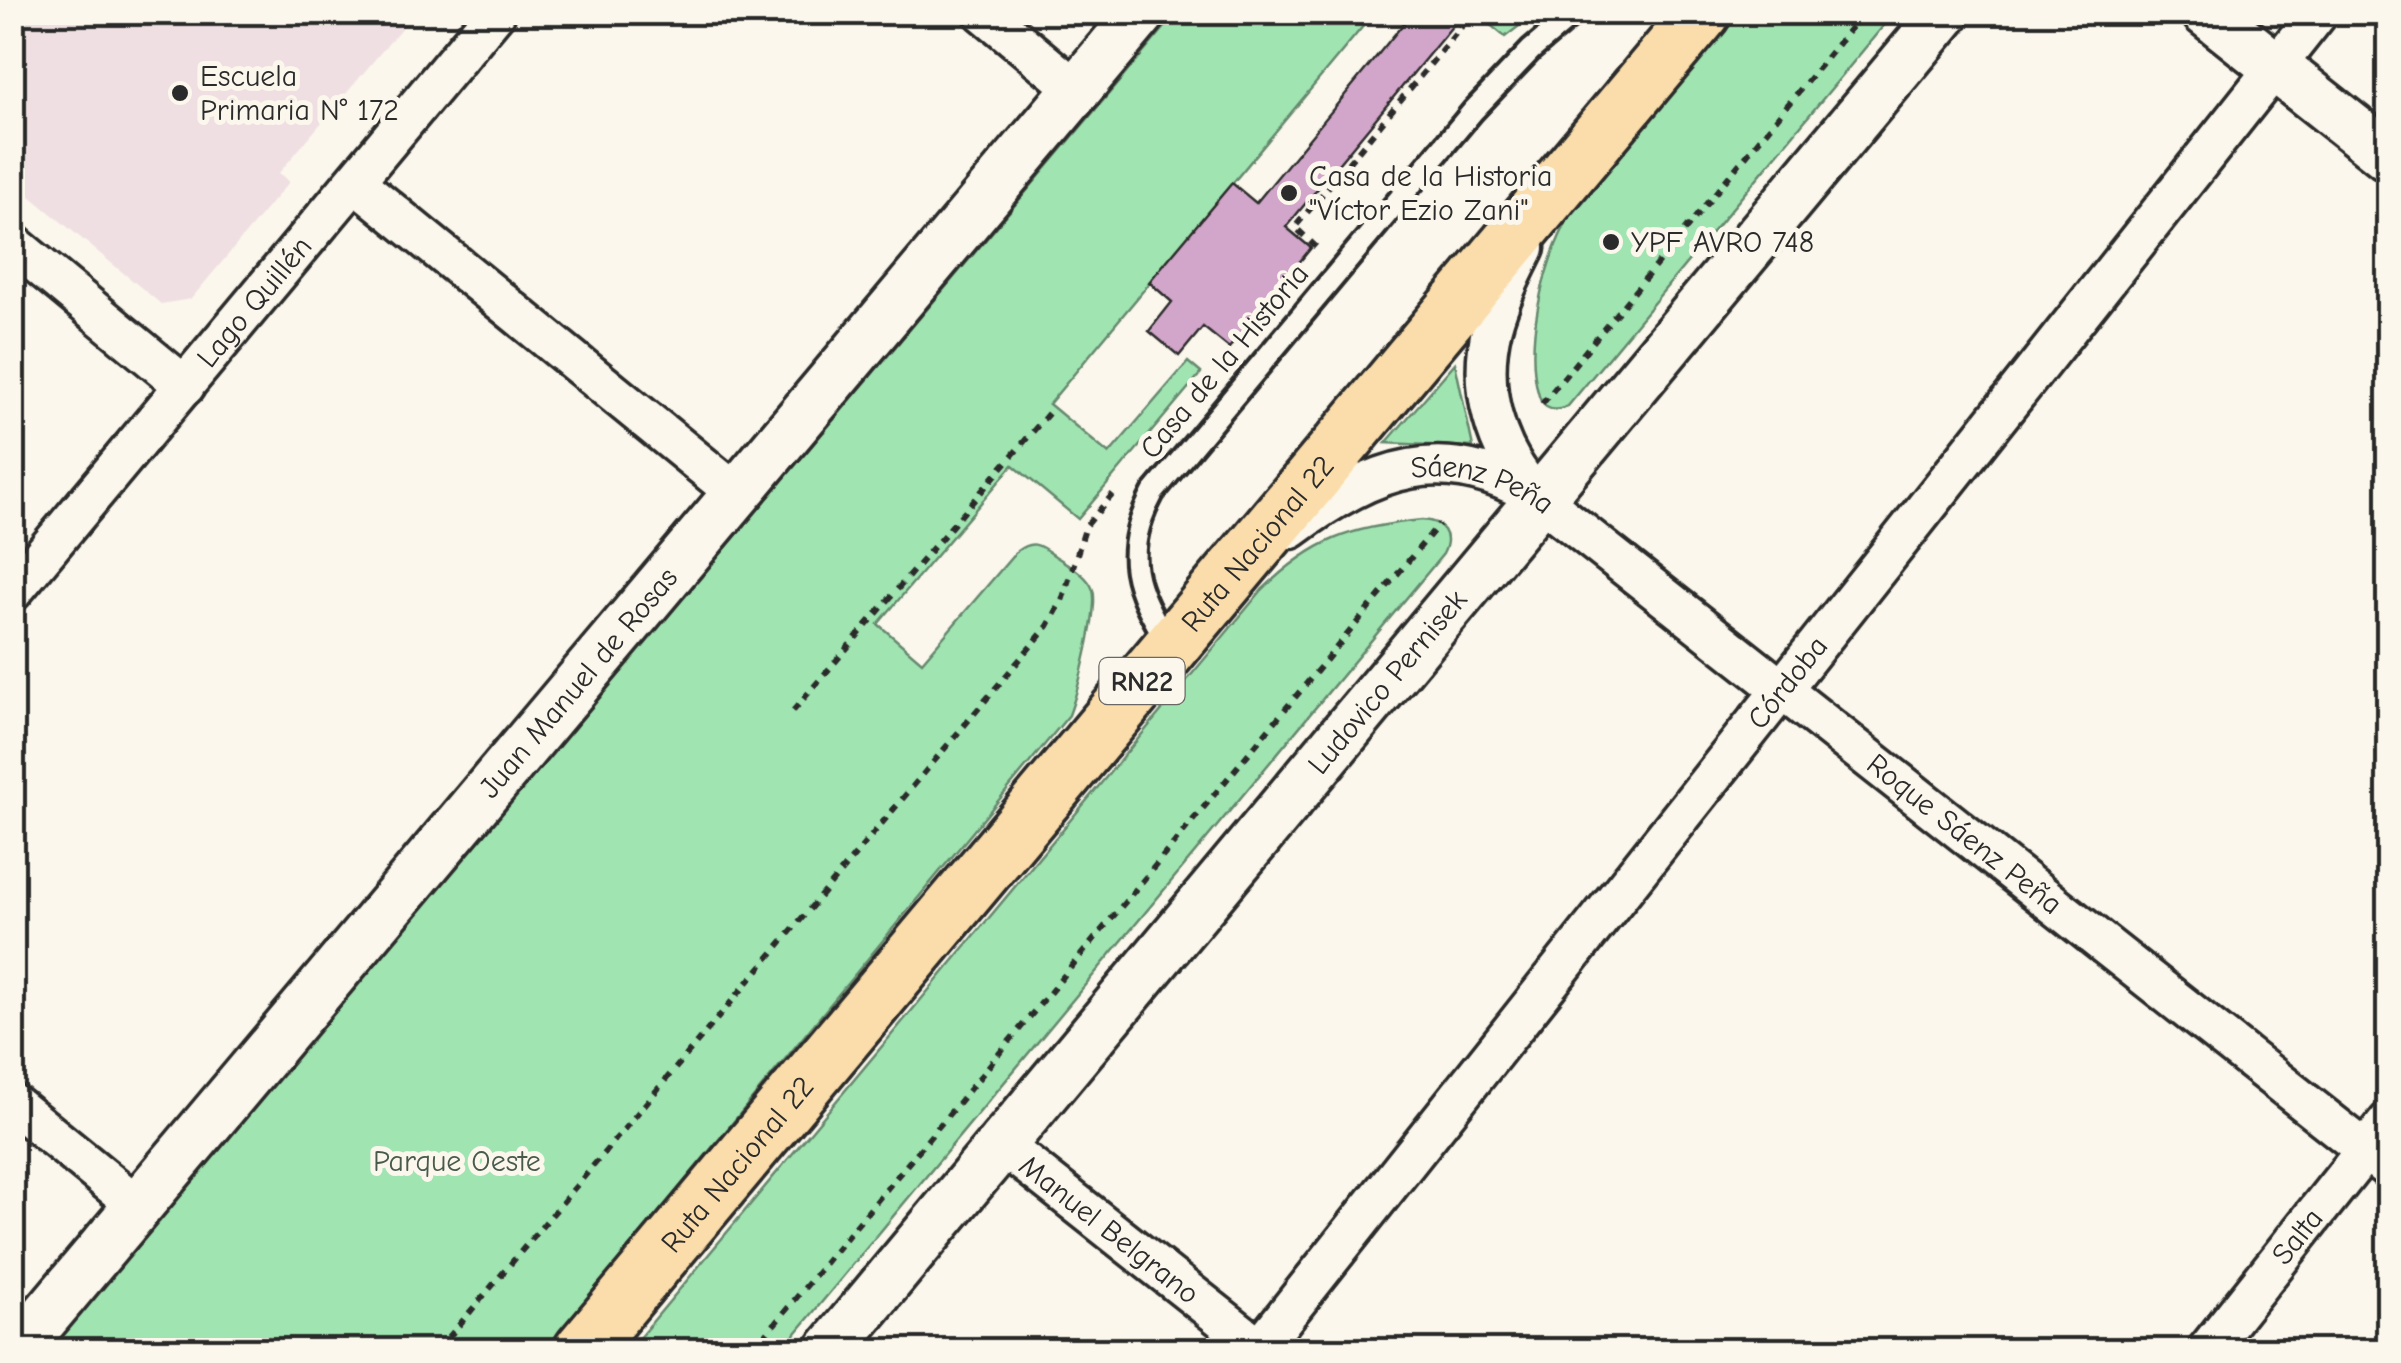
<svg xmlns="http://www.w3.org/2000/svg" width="2401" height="1363" font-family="'Comic Neue',sans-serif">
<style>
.built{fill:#efdfe2}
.green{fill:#a0e5b1;stroke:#66886e;stroke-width:2.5}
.building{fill:#d2a6ca;stroke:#2b2b2b;stroke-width:2.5}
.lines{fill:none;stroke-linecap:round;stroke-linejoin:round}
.service-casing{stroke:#2b2b2b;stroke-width:28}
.minor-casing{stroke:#2b2b2b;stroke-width:45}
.tertiary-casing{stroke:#2b2b2b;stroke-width:55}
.trunk-casing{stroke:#2b2b2b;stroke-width:62}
.path{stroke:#2b2b2b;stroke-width:6;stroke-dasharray:8 8;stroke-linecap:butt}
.service{stroke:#fbf7ec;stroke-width:20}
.minor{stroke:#fbf7ec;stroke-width:38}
.tertiary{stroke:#fbf7ec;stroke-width:48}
.trunk{stroke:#fbddab;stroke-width:55}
.poi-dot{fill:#2b2b2b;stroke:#fbf7ec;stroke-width:4}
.labels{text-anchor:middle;stroke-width:10;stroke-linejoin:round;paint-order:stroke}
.shield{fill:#fbf7ec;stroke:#696865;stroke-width:2.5}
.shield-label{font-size:28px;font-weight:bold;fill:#2b2b2b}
.poi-label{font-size:30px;fill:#2b2b2b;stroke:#fbf7ec;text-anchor:start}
.street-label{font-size:30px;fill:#2b2b2b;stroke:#fbf7ec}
.park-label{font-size:30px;fill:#485a4c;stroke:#fbf7ec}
</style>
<rect width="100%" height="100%" fill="#fbf7ec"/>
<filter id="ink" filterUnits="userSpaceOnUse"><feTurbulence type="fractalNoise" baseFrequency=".01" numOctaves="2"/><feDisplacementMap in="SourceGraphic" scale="20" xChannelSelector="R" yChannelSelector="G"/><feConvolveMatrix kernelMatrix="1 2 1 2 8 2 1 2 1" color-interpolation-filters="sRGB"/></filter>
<g filter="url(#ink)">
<polygon class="built" points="12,13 13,12 414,13 279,173 289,182 191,299 161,304 13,182"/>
<g class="green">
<path d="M1177 13H1374L1049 404 1109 454 1188 362 1201 373 1078 519 1013 465 878 624 922 662 1017 551C1031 540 1039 544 1052 554 1065 563 1088 574 1093 590 1099 609 1077 694 1069 715L545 1350H49Z"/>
<polygon points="1476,13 1536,13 1505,37"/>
<path d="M1739 13H1894L1568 406C1556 412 1543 411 1539 396 1524 346 1542 271 1565 225 1581 194 1607 167 1630 140 1667 98 1703 55 1739 13Z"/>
<polygon points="1455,363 1473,447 1386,443"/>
<path d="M1422 520C1443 521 1453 535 1443 554L782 1350H629L1262 590C1314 539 1351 527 1422 520Z"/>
</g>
<polygon class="building" points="1413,12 1439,12 1454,24 1286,227 1311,248 1229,348 1203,327 1179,356 1149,331 1172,302 1149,282 1232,183 1256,203"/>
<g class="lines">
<defs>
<path id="service" d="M1168 643C1135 589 1120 554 1153 493L1473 111 1531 50 1576 12"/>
<g id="minor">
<polyline points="983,12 1077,90"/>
<polyline points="355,182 737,494"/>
<polyline points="12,243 185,386"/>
<path d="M1525 248C1512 274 1499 300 1492 327 1477 387 1494 448 1535 494"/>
<path id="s1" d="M1291 529C1374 467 1445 440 1540 499L2388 1168"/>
<path id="s2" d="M12 592 496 12"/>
<polyline points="12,1103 138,1206"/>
<path id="s3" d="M1001 1144 1262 1350"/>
<path id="s4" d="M1258 1350 2319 12"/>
<path id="s5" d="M2207 1350 2388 1122"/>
</g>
<g id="tertiary">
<polyline points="2206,12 2388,156"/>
<path id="s6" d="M17 1350 1142 12"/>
<path id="s7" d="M830 1350 1946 12"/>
</g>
<g id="trunk">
<path id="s8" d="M582 1350 1703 12"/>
</g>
</defs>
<use href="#service" class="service-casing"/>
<use href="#minor" class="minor-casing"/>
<use href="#tertiary" class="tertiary-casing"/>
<use href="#trunk" class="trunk-casing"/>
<g class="path">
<polyline points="1775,12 1853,25"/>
<polyline points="1316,247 1295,227 1467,20 1458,12"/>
<polyline points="1542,404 1864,12"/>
<polyline points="793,711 1053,408"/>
<polyline points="438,1350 1048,626 1062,601 1086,526 1118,488"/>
<polyline points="753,1350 1439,524"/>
</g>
<use href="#service" class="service"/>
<use href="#minor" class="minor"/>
<use href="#tertiary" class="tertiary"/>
<use href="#trunk" class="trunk"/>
</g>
</g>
<g class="poi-dot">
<circle cx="180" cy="93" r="10"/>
<circle cx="1289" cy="193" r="10"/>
<circle cx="1611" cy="242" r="10"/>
</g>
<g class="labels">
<rect class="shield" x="1099.5" y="658" width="85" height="46" rx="8"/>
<g class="shield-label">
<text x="1142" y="691">RN22</text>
</g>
<g class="poi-label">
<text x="200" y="86">Escuela<tspan x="200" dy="34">Primaria N° 172</tspan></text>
<text x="1309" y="186">Casa de la Historia<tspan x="1309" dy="34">"Víctor Ezio Zani"</tspan></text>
<text x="1631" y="252">YPF AVRO 748</text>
</g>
<g class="street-label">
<text dy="10" stroke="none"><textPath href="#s2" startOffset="378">Lago Quillén</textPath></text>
<text transform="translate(1224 361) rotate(-50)" y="10">Casa de la Historia</text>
<text dy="10" stroke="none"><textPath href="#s1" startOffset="210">Sáenz Peña</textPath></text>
<text dy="10" stroke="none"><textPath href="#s8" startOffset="1052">Ruta Nacional 22</textPath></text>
<text dy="10" stroke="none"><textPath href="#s6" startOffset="872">Juan Manuel de Rosas</textPath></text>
<text dy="10" stroke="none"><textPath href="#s7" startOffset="870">Ludovico Pernisek</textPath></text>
<text dy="10" stroke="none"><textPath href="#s4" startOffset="852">Córdoba</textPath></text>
<text dy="10" stroke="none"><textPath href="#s1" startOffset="812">Roque Sáenz Peña</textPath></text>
<text dy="10" stroke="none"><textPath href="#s8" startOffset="242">Ruta Nacional 22</textPath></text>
<text dy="10" stroke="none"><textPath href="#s3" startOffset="138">Manuel Belgrano</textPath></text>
<text dy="10" stroke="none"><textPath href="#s5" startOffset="145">Salta</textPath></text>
</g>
<g class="park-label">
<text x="457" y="1171">Parque Oeste</text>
</g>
</g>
<rect width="2401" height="1363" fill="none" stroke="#fbf7ec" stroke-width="50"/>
<rect x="25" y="25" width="2351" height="1313" fill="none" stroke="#2b2b2b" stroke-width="4" filter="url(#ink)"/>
</svg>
